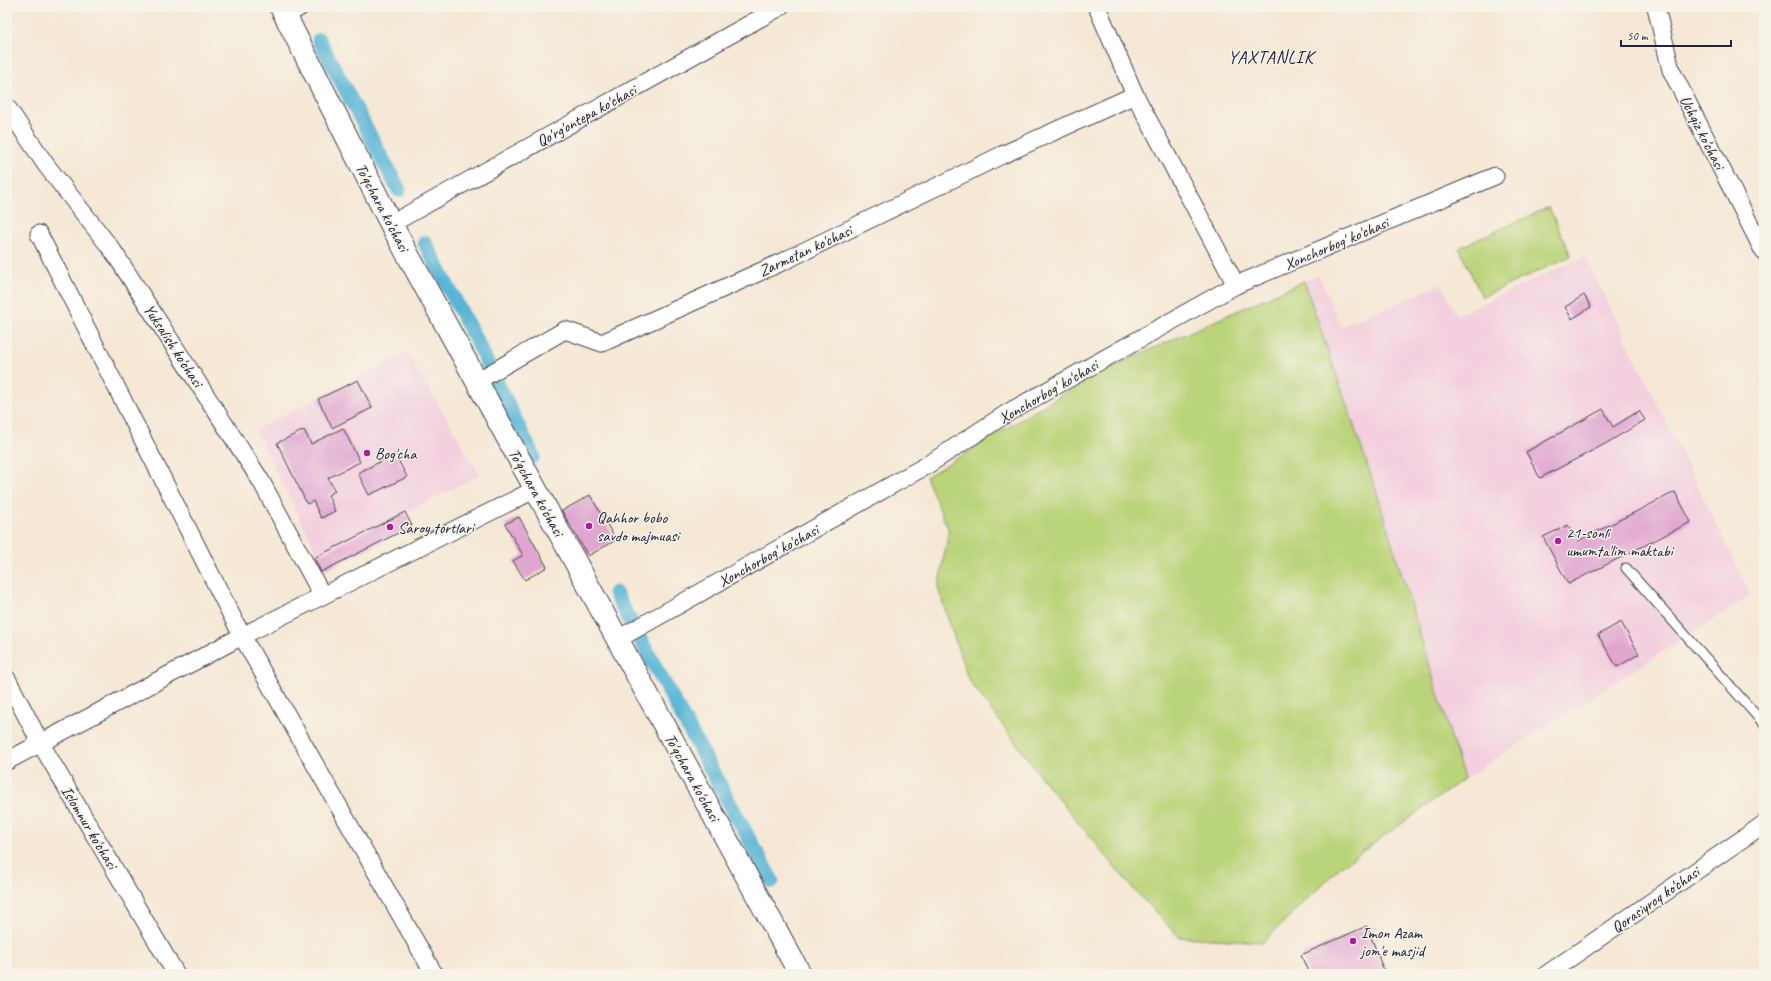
<svg xmlns="http://www.w3.org/2000/svg" width="1771" height="981" font-family="Caveat,sans-serif">
<style>
.built{fill:#f3cfdf}
.green{fill:#bad479;stroke:#6e7b5a}
.lines{fill:none;stroke-linecap:round;stroke-linejoin:round}
.canal{stroke:#58b5d6;stroke-width:15}
.building{fill:#e1a6d0}
.service-casing{stroke:#424052;stroke-width:11}
.minor-casing{stroke:#424052;stroke-width:19}
.tertiary-casing{stroke:#424052;stroke-width:24}
.service{stroke:#fff;stroke-width:9}
.minor{stroke:#fff;stroke-width:17}
.tertiary{stroke:#fff;stroke-width:22}
.poi-dot{fill:#b5179e;stroke:#f7f3e8;stroke-width:1.5}
.labels{text-anchor:middle;stroke-width:3;stroke-linejoin:round;paint-order:stroke}
.street-label{font-size:16px;fill:#22223b;stroke:#f7f3e8}
.poi-label{font-size:16px;fill:#22223b;stroke:#f7f3e8;text-anchor:start}
.quarter-label{font-size:18px;letter-spacing:1px;fill:#22223b;stroke:#f7f3e8}
</style>
<rect width="100%" height="100%" fill="#f7f3e8"/>
<filter id="ink" filterUnits="userSpaceOnUse"><feTurbulence type="fractalNoise" baseFrequency=".025" numOctaves="2"/><feDisplacementMap in="SourceGraphic" scale="8" xChannelSelector="R" yChannelSelector="G"/><feConvolveMatrix kernelMatrix="1 2 1 2 8 2 1 2 1" color-interpolation-filters="sRGB"/></filter>
<filter id="wash" filterUnits="userSpaceOnUse"><feTurbulence type="fractalNoise" baseFrequency=".012" numOctaves="4" result="noise"/><feDisplacementMap in="SourceGraphic" scale="16" xChannelSelector="R" yChannelSelector="G"/><feGaussianBlur stdDeviation="0.9" result="paint"/><feColorMatrix in="noise" values="0 0 0 0 0 0 0 0 0 0 0 0 0 0 0 0 0 1.4 0 .05"/><feComposite in="paint" operator="in"/></filter>
<g filter="url(#wash)">
<rect width="100%" height="100%" fill="#f5e8d4"/>
<g class="built">
<polygon points="1585,256 1751,595 1464,779 1375,487 1304,281 1319,276 1341,327 1442,284 1456,316"/>
<polygon points="407,352 480,475 319,556 255,430"/>
</g>
<g class="green">
<polygon points="1549,207 1571,256 1482,297 1459,248"/>
<polygon points="1304,281 1375,487 1464,779 1338,869 1263,942 1179,937 1135,891 1048,786 968,679 938,588 949,531 926,477 1096,374"/>
</g>
<g class="lines">
<g class="canal">
<polyline points="319,40 399,190"/>
<polyline points="425,243 480,348 533,456"/>
<polyline points="615,593 772,881"/>
</g>
</g>
<g id="blocks">
<g class="building">
<polygon points="1584,295 1591,307 1572,319 1565,307"/>
<polygon points="358,380 372,408 332,428 318,399"/>
<polygon points="1603,409 1613,427 1639,411 1645,420 1605,444 1540,478 1526,452"/>
<polygon points="343,428 360,462 328,478 335,491 328,495 335,511 321,518 313,501 307,504 277,443 304,430 311,444"/>
<polygon points="395,454 407,477 369,495 358,473"/>
<polygon points="1675,492 1691,522 1568,584 1543,537 1568,525 1578,541"/>
<polygon points="590,495 616,540 588,556 562,511"/>
<polygon points="405,512 412,526 321,572 314,558"/>
<polygon points="519,517 547,567 525,580 513,561 523,555 505,524"/>
<polygon points="1621,622 1639,654 1617,667 1598,635"/>
<polygon points="1367,926 1385,974 1309,974 1301,955"/>
</g>
</g>
</g>
<g filter="url(#ink)">
<use href="#blocks" fill-opacity="0" stroke="#424052" stroke-width="1"/>
<g class="lines">
<defs>
<polyline id="service" points="1626,568 1764,724"/>
<g id="minor">
<polyline points="1097,7 1135,95 1236,285"/>
<polyline points="1656,7 1671,70 1764,252"/>
<polyline points="285,16 300,7"/>
<polyline points="7,107 46,165 113,251 261,481 322,595"/>
<polyline points="391,224 780,7"/>
<polyline points="39,234 242,636 434,974"/>
<polyline points="477,381 565,330 602,343 784,261 1002,155 1135,95"/>
<polyline points="618,639 929,464 1009,412 1236,285 1495,176"/>
<polyline points="7,679 41,744 176,974"/>
<polyline points="7,761 242,636 536,489"/>
<polyline points="1547,974 1764,824"/>
</g>
<polyline id="tertiary" points="281,7 391,224 800,974"/>
</defs>
<use href="#service" class="service-casing"/>
<use href="#minor" class="minor-casing"/>
<use href="#tertiary" class="tertiary-casing"/>
<use href="#service" class="service"/>
<use href="#minor" class="minor"/>
<use href="#tertiary" class="tertiary"/>
</g>
</g>
<g class="poi-dot">
<circle cx="367" cy="453" r="4"/>
<circle cx="589" cy="526" r="4"/>
<circle cx="390" cy="527" r="4"/>
<circle cx="1558" cy="541" r="4"/>
<circle cx="1353" cy="941" r="4"/>
</g>
<g class="labels">
<g class="street-label">
<text transform="translate(586 115) rotate(-29)" y="6">Qo'rg'ontepa ko'chasi</text>
<text transform="translate(1703 132) rotate(63)" y="6">Uchqiz ko'chasi</text>
<text transform="translate(383 207) rotate(62)" y="6">To'qchara ko'chasi</text>
<text transform="translate(1336 243) rotate(-23)" y="6">Xonchorbog' ko'chasi</text>
<text transform="translate(805 250) rotate(-25)" y="6">Zarmetan ko'chasi</text>
<text transform="translate(174 345) rotate(57)" y="6">Yuksalish ko'chasi</text>
<text transform="translate(1048 391) rotate(-30)" y="6">Xonchorbog' ko'chasi</text>
<text transform="translate(537 492) rotate(61)" y="6">To'qchara ko'chasi</text>
<text transform="translate(768 555) rotate(-29)" y="6">Xonchorbog' ko'chasi</text>
<text transform="translate(693 777) rotate(61)" y="6">To'qchara ko'chasi</text>
<text transform="translate(90 827) rotate(59)" y="6">Islomnur ko'chasi</text>
<text transform="translate(1655 899) rotate(-35)" y="6">Qorasiyroq ko'chasi</text>
</g>
<g class="poi-label">
<text x="375" y="459">Bog'cha</text>
<text x="597" y="523">Qahhor bobo<tspan x="597" dy="18">savdo majmuasi</tspan></text>
<text x="398" y="533">Saroy tortlari</text>
<text x="1566" y="538">21-sonli<tspan x="1566" dy="18">umumta'lim maktabi</tspan></text>
<text x="1361" y="938">Imon Azam<tspan x="1361" dy="18">jom'e masjid</tspan></text>
</g>
<g class="quarter-label">
<text x="1271" y="63">YAXTANLIK</text>
</g>
</g>
<rect width="1771" height="981" fill="none" stroke="#f7f3e8" stroke-width="24"/>
<path d="M1621 40v6h110v-6" fill="none" stroke="#22223b" stroke-width="2"/>
<text x="1627" y="40" font-size="12" fill="#22223b" stroke="#f7f3e8" stroke-width="3" paint-order="stroke">50 m</text>
</svg>
